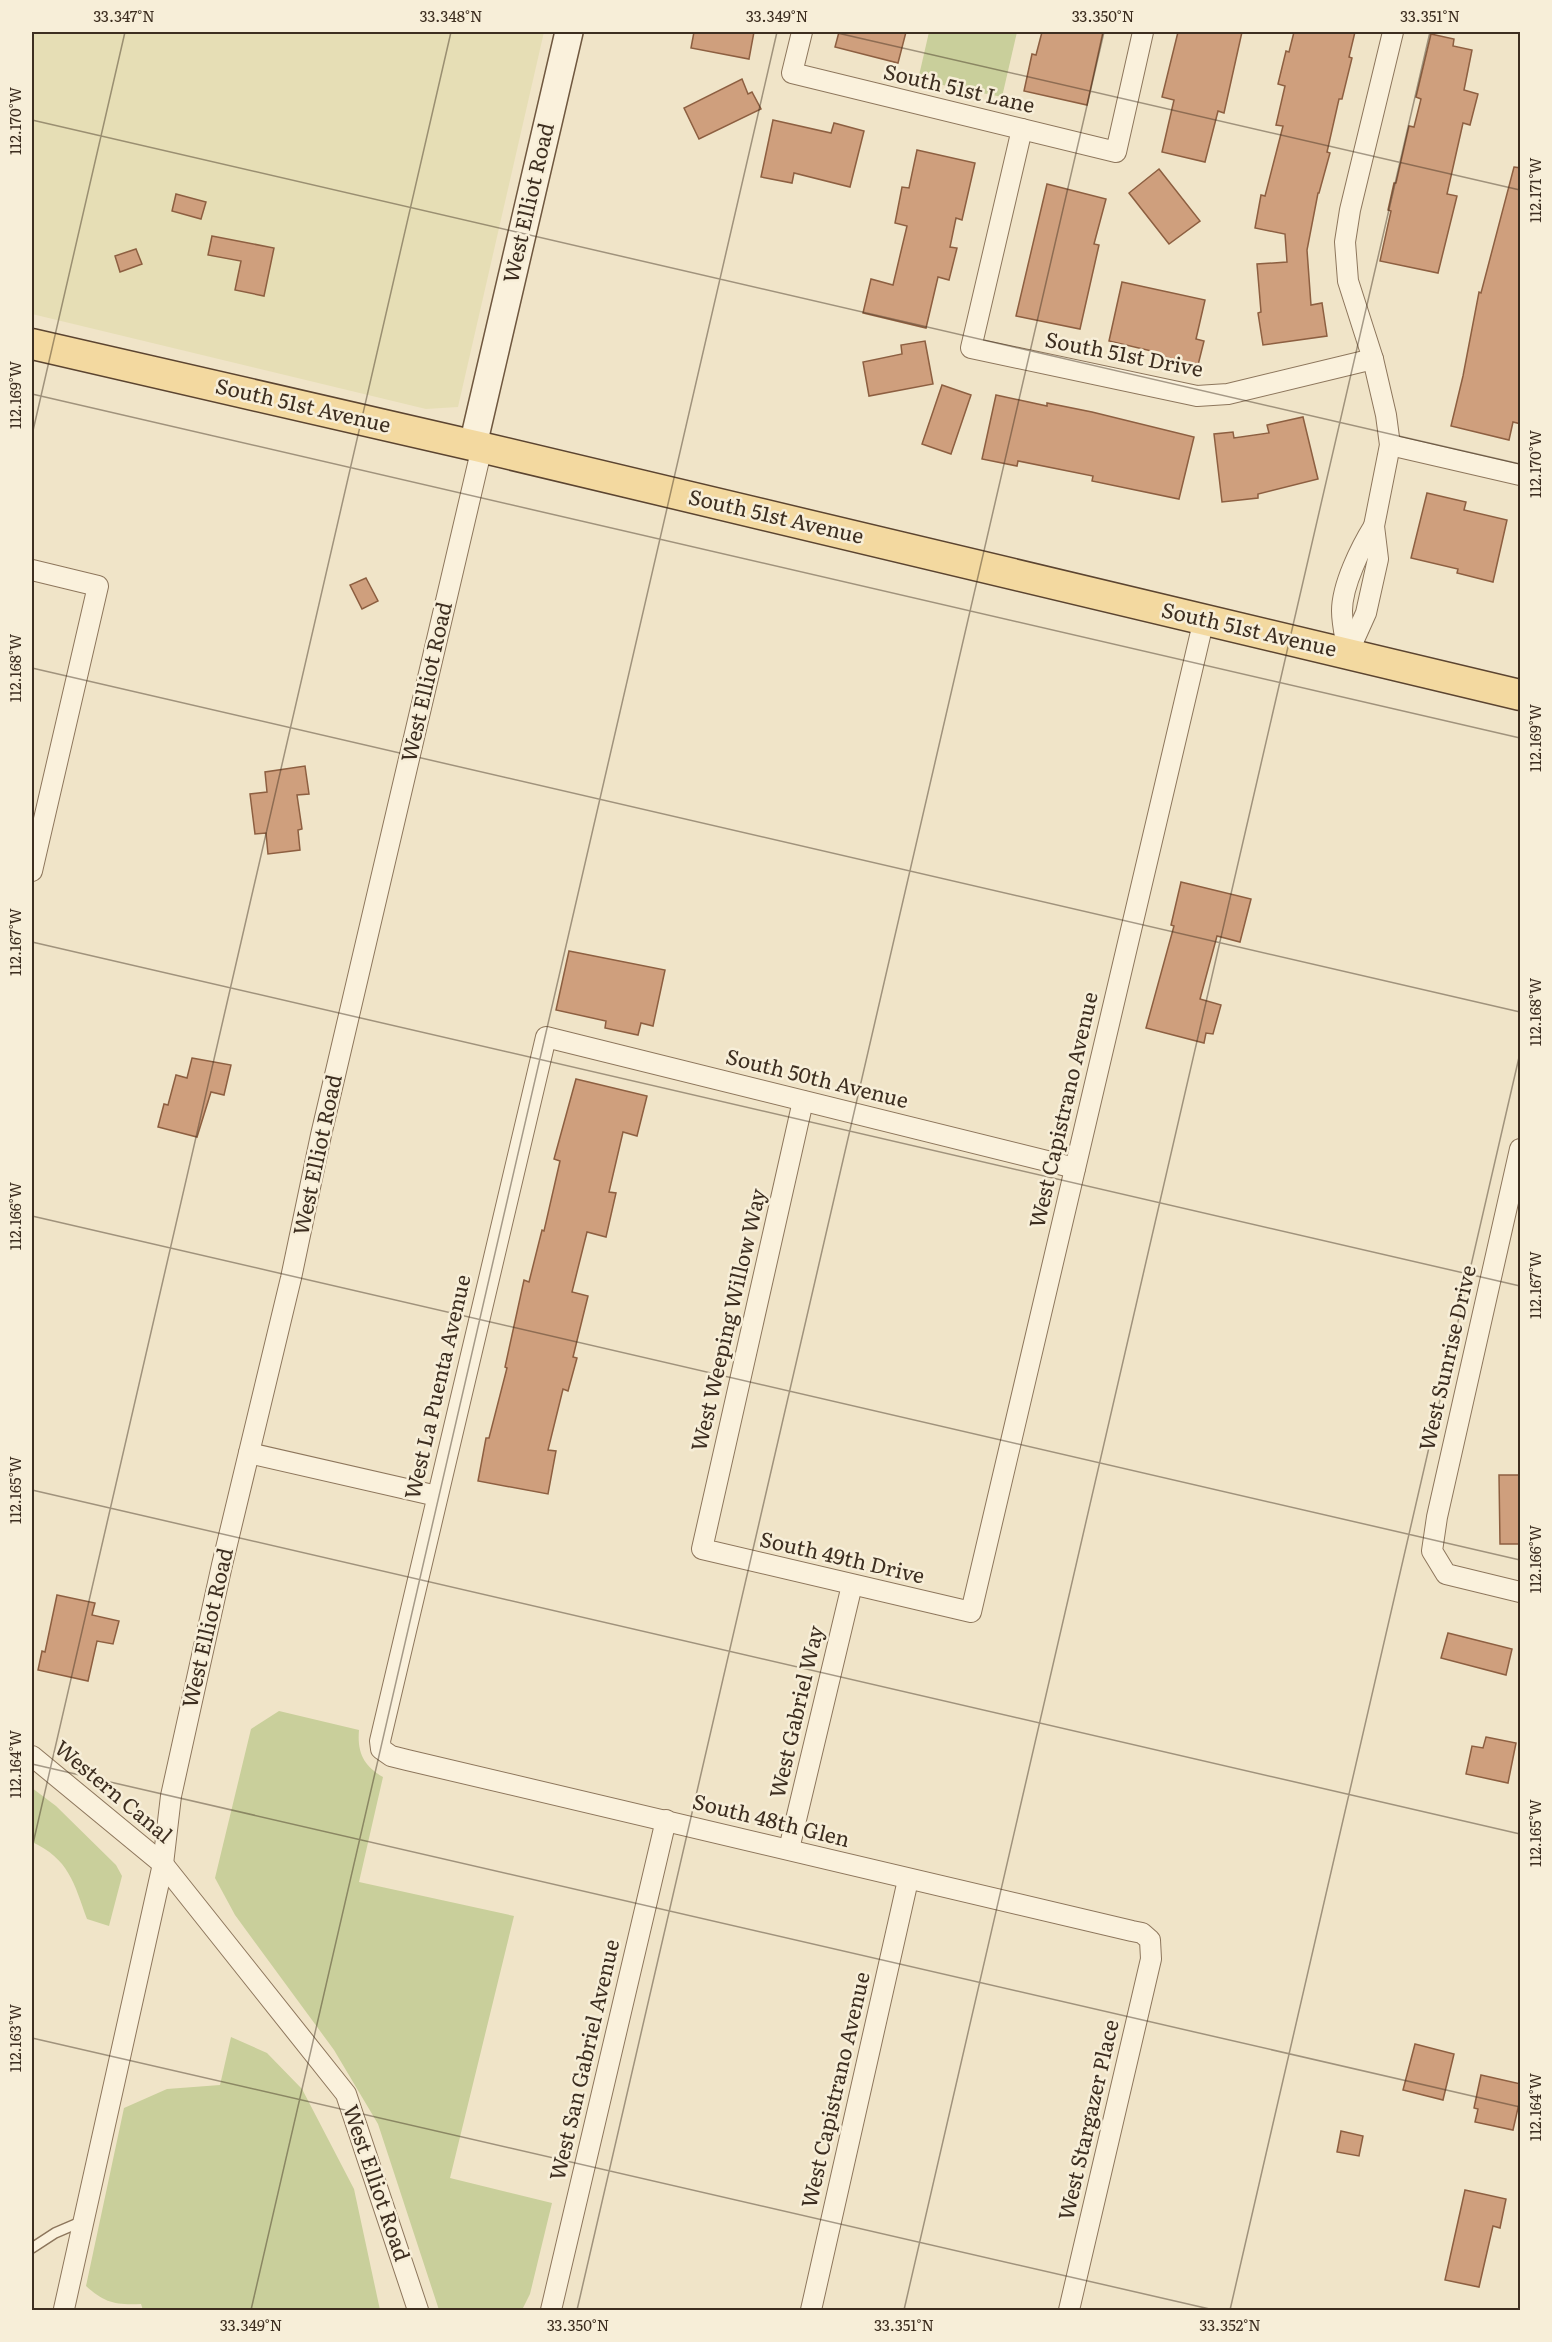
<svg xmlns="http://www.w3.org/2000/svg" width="1552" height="2342" font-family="Literata,serif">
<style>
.farmland{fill:#e6deb5}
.green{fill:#c9cf9b}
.building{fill:#cf9f7d;stroke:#8d5f41;stroke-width:1.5}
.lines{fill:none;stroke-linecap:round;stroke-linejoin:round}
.service-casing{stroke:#8d765c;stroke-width:12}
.minor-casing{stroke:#8d765c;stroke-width:22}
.secondary-casing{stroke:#6f573f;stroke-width:30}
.primary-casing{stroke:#5b4430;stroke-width:33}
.service{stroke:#faf1dc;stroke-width:9}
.minor{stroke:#faf1dc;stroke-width:20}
.secondary{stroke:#faf1dc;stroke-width:27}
.primary{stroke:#f3d9a0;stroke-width:30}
.ticks{fill:none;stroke:#3d2e20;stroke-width:1.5;stroke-opacity:0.45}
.labels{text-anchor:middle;stroke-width:5;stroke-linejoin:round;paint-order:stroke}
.street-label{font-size:21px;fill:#3d2e20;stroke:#f7eed8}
.neatline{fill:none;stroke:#3d2e20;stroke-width:2}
.ticks-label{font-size:15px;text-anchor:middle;fill:#3d2e20}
</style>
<rect width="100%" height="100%" fill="#f0e4c8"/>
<polygon class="farmland" points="32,32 544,32 458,407 426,409 32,314"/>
<g class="green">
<polygon points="929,32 1017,32 1002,97 918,80"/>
<path d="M279 1711 359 1730C357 1753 364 1766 383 1777L359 1882 514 1916 450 2178 552 2203 530 2294 522 2310H439L378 2124 334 2050 235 1915 215 1878 251 1729Z"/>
<path d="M32 1788 56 1806 116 1865 122 1876 109 1926 87 1919C74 1883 69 1859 32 1842Z"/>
<path d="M231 2037 267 2053 302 2089 354 2189 380 2310H143L141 2304C115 2305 105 2303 86 2286L124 2108 167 2089 220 2085Z"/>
</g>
<g class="building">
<polygon points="694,32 754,32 749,59 691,48"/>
<polygon points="839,32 906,32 898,63 835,47"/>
<polygon points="1042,32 1103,32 1087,105 1024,91 1032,54 1036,55"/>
<polygon points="1178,32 1242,32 1224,113 1218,111 1205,162 1162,152 1174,100 1162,97"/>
<polygon points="1294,32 1355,32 1349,57 1352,58 1342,99 1339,99 1327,152 1330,153 1319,193 1318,193 1307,250 1311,305 1322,303 1327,336 1263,345 1258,313 1261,312 1257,264 1287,262 1285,234 1255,228 1261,195 1265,196 1283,126 1276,125 1285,86 1278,84 1286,51 1289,52"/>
<polygon points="1431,34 1454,39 1453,46 1472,50 1464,90 1478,94 1470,125 1463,123 1447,194 1457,196 1438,273 1380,261 1391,211 1388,210 1394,183 1396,183 1409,126 1414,127 1421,99 1416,97"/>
<polygon points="742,79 748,94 752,92 761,109 699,139 684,108"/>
<polygon points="773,120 831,133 834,123 864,131 850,187 794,173 792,183 761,177"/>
<polygon points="917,150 975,163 962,220 956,218 950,247 957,248 949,280 938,277 926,328 863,313 871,279 893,285 907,226 895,223 902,187 909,188"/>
<polygon points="1514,167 1521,168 1521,424 1513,422 1509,440 1451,426 1463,376 1479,292 1481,293"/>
<polygon points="1159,169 1200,221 1169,244 1129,193"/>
<polygon points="1047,184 1106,199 1094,244 1099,245 1080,329 1016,316"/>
<polygon points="176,194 206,202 201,219 172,211"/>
<polygon points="212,236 274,248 264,296 235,290 241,261 208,255"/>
<polygon points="136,249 142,264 120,272 115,256"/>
<polygon points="1122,282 1205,300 1196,339 1204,341 1198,365 1159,356 1160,353 1109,341"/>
<polygon points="925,341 933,384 869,396 863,362 902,354 901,345"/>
<polygon points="942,385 971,395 951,454 922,444"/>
<polygon points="996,395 1047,406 1047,403 1092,412 1194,437 1179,499 1092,481 1093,476 1018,461 1017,466 982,459"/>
<polygon points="1303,417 1318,479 1258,494 1258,498 1222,502 1214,434 1233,432 1234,438 1269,433 1267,425"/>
<polygon points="1427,493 1466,502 1464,510 1507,520 1493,582 1457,573 1458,569 1411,558"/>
<polygon points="366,578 378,601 362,609 350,585"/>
<polygon points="305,766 309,794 297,795 302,829 298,830 300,850 268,854 266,833 255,834 250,794 267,792 265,772"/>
<polygon points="1181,882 1251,899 1240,942 1217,936 1200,999 1221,1005 1213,1034 1206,1033 1204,1043 1146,1028 1174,926 1171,925"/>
<polygon points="569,951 665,970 653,1026 641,1023 638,1035 605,1028 606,1021 556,1010"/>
<polygon points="192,1058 231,1065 224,1095 211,1092 197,1137 158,1127 164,1104 168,1105 176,1075 187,1078"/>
<polygon points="576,1079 647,1096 637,1136 623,1132 609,1192 616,1193 606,1237 587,1232 572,1292 588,1296 573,1357 577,1358 568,1391 563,1389 548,1450 556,1451 548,1494 478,1481 486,1438 489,1438 507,1368 505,1367 524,1280 529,1282 542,1230 544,1231 560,1161 554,1159"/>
<polygon points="1499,1475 1521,1475 1521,1544 1500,1544"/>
<polygon points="57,1595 95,1603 92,1615 119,1621 113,1644 97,1641 88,1681 38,1670 42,1651 45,1652"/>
<polygon points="1448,1633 1512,1649 1506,1675 1441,1658"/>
<polygon points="1486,1737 1516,1743 1508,1783 1466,1774 1472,1746 1483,1748"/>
<polygon points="1415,2044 1454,2054 1443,2100 1403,2090"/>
<polygon points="1481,2075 1521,2084 1521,2095 1513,2130 1475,2122 1478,2109 1474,2108"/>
<polygon points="1341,2131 1363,2136 1359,2156 1337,2152"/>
<polygon points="1465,2190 1506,2199 1500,2228 1493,2226 1479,2287 1445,2280"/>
</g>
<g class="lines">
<defs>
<polyline id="service" points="32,2248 55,2233 83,2221"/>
<g id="minor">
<polyline points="802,32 792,73 1116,152 1143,32"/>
<polyline points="1022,129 971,348 1197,396 1228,394 1373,359"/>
<polyline points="1390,445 1520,475"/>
<polyline points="32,570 98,586 32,871"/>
<polyline points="1348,653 1366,613 1378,559 1374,526 1390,445 1386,415 1373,359 1348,281 1345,242 1350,210 1393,32"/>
<path d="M1348 653C1346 640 1342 625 1342 611 1342 585 1361 547 1374 526"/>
<polyline points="803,1101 702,1549 971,1612 1204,619"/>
<polyline points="1520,1149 1437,1517 1432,1551 1446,1574 1520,1592"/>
<polyline points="249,1453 437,1496"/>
<polyline points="32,1756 163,1864 346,2094 418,2310"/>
<polyline points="789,1849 852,1585"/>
<polyline points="64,2309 163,1864 171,1796 222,1565 291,1278 321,1135 482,447"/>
<polyline points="551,2310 666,1820"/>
<polyline points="811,2310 908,1880"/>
<path d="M1069 2310 1151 1959 1150 1940 1142 1933 1132 1931C890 1876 649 1816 407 1760L391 1756 381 1749 380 1741 546 1037 1075 1168"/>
</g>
<polyline id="secondary" points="473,445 569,32"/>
<polyline id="primary" points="32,344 480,447 1520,695"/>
</defs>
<use href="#service" class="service-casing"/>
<use href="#minor" class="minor-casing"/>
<use href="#secondary" class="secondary-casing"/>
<use href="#primary" class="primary-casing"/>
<use href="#service" class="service"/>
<use href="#minor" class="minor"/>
<use href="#secondary" class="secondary"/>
<use href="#primary" class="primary"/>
</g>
<path class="ticks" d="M833 32 1520 190M32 120 1520 464M32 394 1520 738M32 435 125 32M32 668 1520 1012M32 942 1520 1286M32 1216 1520 1560M32 1490 1520 1834M32 1764 1520 2107M32 1848 451 32M32 2038 1214 2310M251 2310 777 32M577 2310 1104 32M904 2310 1430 32M1230 2310 1520 1053"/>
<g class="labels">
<g class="street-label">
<text transform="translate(959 89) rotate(13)" y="7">South 51st Lane</text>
<text transform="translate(529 203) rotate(-77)" y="7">West Elliot Road</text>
<text transform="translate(1124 355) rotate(11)" y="7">South 51st Drive</text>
<text transform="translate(303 406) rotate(13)" y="7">South 51st Avenue</text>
<text transform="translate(776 517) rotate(13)" y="7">South 51st Avenue</text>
<text transform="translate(1249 630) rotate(13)" y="7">South 51st Avenue</text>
<text transform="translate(427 682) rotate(-77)" y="7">West Elliot Road</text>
<text transform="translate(817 1079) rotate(14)" y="7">South 50th Avenue</text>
<text transform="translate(1064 1110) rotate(-77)" y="7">West Capistrano Avenue</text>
<text transform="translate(318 1155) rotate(-78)" y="7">West Elliot Road</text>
<text transform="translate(729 1320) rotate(-77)" y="7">West Weeping Willow Way</text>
<text transform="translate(1448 1358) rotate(-77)" y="7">West Sunrise Drive</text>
<text transform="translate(438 1387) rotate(-77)" y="7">West La Puenta Avenue</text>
<text transform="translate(842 1558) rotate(13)" y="7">South 49th Drive</text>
<text transform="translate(208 1628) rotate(-77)" y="7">West Elliot Road</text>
<text transform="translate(797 1712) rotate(-77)" y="7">West Gabriel Way</text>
<text transform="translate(113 1792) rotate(40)" y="7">Western Canal</text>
<text transform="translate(771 1821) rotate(14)" y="7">South 48th Glen</text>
<text transform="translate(585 2060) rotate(-77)" y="7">West San Gabriel Avenue</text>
<text transform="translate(836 2090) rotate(-77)" y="7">West Capistrano Avenue</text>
<text transform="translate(1089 2120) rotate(-77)" y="7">West Stargazer Place</text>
<text transform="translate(376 2183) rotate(71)" y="7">West Elliot Road</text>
</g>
</g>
<rect width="1552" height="2342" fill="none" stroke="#f7eed8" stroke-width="66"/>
<rect x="33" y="33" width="1486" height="2276" class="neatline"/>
<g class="ticks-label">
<text x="124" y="22">33.347°N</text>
<text x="451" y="22">33.348°N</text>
<text x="777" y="22">33.349°N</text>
<text x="1103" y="22">33.350°N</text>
<text x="1430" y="22">33.351°N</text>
<text transform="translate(16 121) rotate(-90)" y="5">112.170°W</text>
<text transform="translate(1536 190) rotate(-90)" y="5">112.171°W</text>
<text transform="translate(16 395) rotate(-90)" y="5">112.169°W</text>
<text transform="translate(1536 464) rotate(-90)" y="5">112.170°W</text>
<text transform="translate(16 668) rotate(-90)" y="5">112.168°W</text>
<text transform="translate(1536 738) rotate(-90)" y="5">112.169°W</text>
<text transform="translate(16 942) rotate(-90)" y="5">112.167°W</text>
<text transform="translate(1536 1012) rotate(-90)" y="5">112.168°W</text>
<text transform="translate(16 1216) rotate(-90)" y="5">112.166°W</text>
<text transform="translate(1536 1285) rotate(-90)" y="5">112.167°W</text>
<text transform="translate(16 1490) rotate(-90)" y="5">112.165°W</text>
<text transform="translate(1536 1559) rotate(-90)" y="5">112.166°W</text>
<text transform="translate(16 1764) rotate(-90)" y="5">112.164°W</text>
<text transform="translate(1536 1833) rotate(-90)" y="5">112.165°W</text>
<text transform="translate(16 2038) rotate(-90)" y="5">112.163°W</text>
<text transform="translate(1536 2107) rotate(-90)" y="5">112.164°W</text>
<text x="251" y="2331">33.349°N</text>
<text x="578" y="2331">33.350°N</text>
<text x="904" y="2331">33.351°N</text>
<text x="1230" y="2331">33.352°N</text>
</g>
</svg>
